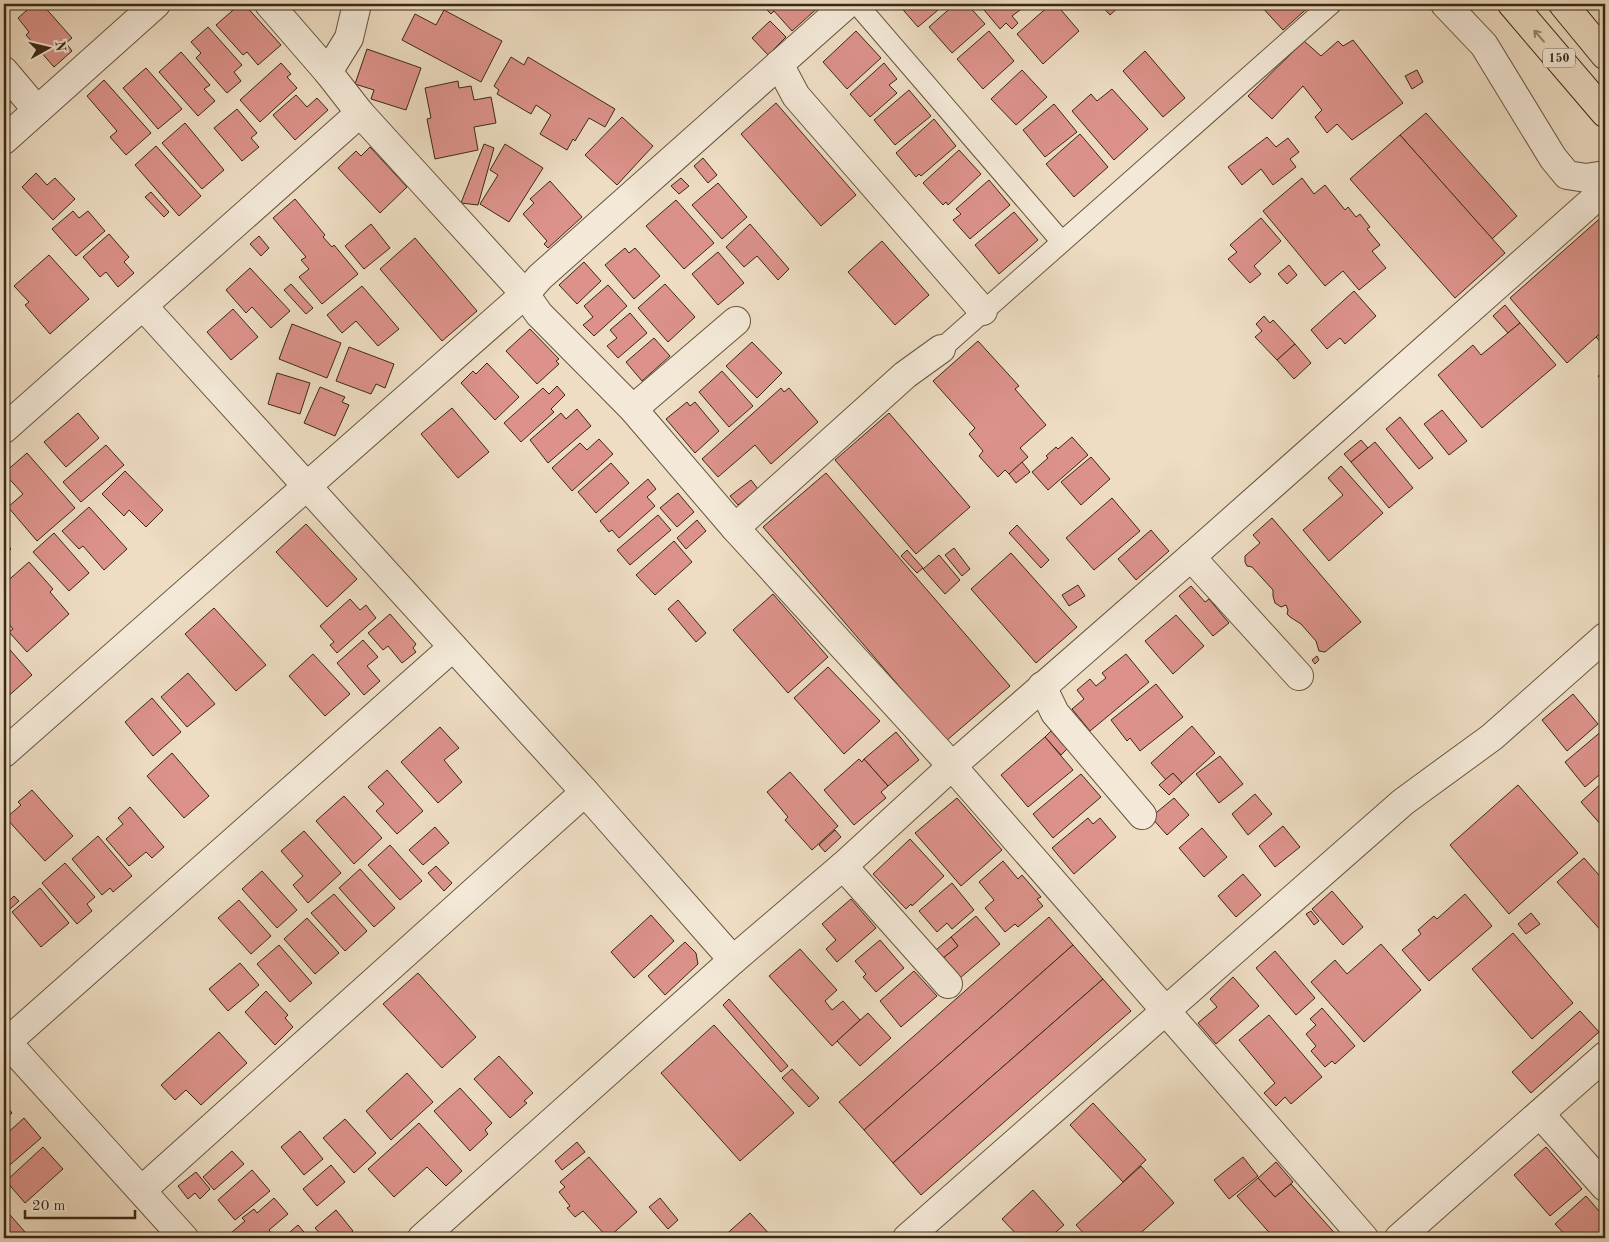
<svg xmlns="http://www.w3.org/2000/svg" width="1609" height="1242" font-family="'Old Standard TT',serif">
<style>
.green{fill:#bebf90;stroke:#7c7452}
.building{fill:#dc928a;stroke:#392915}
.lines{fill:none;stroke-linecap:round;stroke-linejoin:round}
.lane-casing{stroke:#665640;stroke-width:22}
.street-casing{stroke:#665640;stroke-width:30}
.highway-casing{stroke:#392915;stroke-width:30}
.lane{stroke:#f4e9d8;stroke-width:20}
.street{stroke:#f4e9d8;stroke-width:28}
.highway{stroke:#eeddc3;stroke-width:28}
.oneway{stroke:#94836c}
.labels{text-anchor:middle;stroke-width:5;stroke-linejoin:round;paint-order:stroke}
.shield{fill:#f4e9d8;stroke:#716350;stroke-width:1}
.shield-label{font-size:12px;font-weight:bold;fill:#392915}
</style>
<rect width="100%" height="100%" fill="#eeddc3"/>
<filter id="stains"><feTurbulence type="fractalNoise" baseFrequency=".004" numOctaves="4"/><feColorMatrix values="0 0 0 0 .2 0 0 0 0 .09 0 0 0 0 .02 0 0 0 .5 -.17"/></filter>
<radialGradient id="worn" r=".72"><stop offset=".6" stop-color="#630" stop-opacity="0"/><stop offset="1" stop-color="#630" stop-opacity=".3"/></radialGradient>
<polygon class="green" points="4,86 11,94 9,115 4,120"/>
<g class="building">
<polygon points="7,4 19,4 12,10"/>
<polygon points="34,4 42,4 72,38 66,43 72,51 54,67 26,35 29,32 18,18"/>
<polygon points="240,4 244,4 281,45 258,65 247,52 243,55 216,25"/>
<polygon points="761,4 822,4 792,31 774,11 771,14"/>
<polygon points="898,4 945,4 918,27"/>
<polygon points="955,4 967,4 985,24 952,53 929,27"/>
<polygon points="979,4 1014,4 1020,10 1012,16 1018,23 1012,29 1006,23 1000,29"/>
<polygon points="1051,4 1056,4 1079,31 1043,64 1017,34"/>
<polygon points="1100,4 1122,4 1110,15"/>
<polygon points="1259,4 1312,4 1283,30"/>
<polygon points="444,10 502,41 481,82 402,40 415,14 436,25"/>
<polygon points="770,21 786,37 768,55 752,38"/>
<polygon points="208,27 242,65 234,72 241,81 227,93 196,58 201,53 191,42"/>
<polygon points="856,31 881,58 847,89 823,62"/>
<polygon points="989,31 1014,61 983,89 957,59"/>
<polygon points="1353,40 1403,103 1352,140 1337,124 1327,133 1315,117 1322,110 1303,86 1272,119 1248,96 1304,41 1321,56 1338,41 1343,46"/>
<polygon points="367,49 421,68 406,110 371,99 374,90 355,84"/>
<polygon points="1145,51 1185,98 1163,117 1123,71"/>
<polygon points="181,52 210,85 204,89 215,101 198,116 159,72"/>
<polygon points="511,57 524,65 528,57 615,109 605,127 589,118 575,141 573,139 567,150 540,134 551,115 536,105 531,114 497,94 499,90 494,86"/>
<polygon points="281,63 291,74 287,77 297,88 260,122 240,100"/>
<polygon points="884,63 897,79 889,85 897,93 870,117 850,94"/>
<polygon points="146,68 182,109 158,129 123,88"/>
<polygon points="1022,70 1047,97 1016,125 991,99"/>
<polygon points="1417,70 1423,82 1412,89 1405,76"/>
<polygon points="104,80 151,133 126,155 110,137 117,131 87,96"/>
<polygon points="458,81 459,88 471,86 474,100 491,97 496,123 474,127 478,150 435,159 427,119 431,118 425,88"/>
<polygon points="1112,89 1148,129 1114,160 1072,111 1091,94 1097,101"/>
<polygon points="909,90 931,116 895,145 874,120"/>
<polygon points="296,95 307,107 317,98 328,110 295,140 273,115"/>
<polygon points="776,103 856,195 821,226 741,134"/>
<polygon points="1054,104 1077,132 1045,157 1023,130"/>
<polygon points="237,109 257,133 251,138 259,147 242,161 214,128"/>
<polygon points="1426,113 1517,216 1492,239 1400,135"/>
<polygon points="622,117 653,146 617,185 585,155"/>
<polygon points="934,119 956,146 921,176 919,174 916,177 896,153"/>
<polygon points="185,123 224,170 202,189 162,143"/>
<polygon points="1080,134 1108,167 1074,197 1046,164"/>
<polygon points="1400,135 1505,253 1455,298 1350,179"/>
<polygon points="1267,137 1276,147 1288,138 1299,152 1290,159 1296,167 1273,185 1261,169 1242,185 1228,167"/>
<polygon points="484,144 494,148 478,205 461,203"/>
<polygon points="505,144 543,168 509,222 480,204 498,175 490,170"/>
<polygon points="156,146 201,196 179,216 135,165"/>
<polygon points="370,147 407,187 380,213 338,168 356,151 361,156"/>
<polygon points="959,150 981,174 948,205 946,202 943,205 923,183"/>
<polygon points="703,158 717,175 708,183 694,166"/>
<polygon points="36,173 47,185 55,178 75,199 53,220 22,187"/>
<polygon points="681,178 689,186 679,194 671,186"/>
<polygon points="1302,178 1314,194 1325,185 1345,210 1348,207 1356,217 1360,214 1370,227 1367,229 1380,245 1372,251 1386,268 1359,290 1343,271 1325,286 1263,211"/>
<polygon points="989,180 1010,205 970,239 953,220 961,214 956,209"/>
<polygon points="550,181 582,217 548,248 544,244 547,241 523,214 534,203 530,199"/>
<polygon points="718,183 747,217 722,239 692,205"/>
<polygon points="151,192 169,212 164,217 145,197"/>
<polygon points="295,199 325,235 323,237 332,247 334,245 358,274 322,304 299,277 309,269 301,260 306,257 273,218"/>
<polygon points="676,200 714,243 684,269 646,226"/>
<polygon points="73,211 79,218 88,211 105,231 76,256 52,229"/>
<polygon points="1014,212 1038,240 999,274 975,245"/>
<polygon points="1605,214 1605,329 1567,363 1510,298"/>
<polygon points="1261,218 1281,241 1254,266 1261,274 1250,283 1228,259 1237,252 1230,245"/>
<polygon points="371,224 390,248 364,269 345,246"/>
<polygon points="750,224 789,269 778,280 757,256 744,267 726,247"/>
<polygon points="109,234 129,257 124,262 134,273 118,287 106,272 100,277 83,257"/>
<polygon points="259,236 269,248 261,256 250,244"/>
<polygon points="415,238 477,311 442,341 380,269"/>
<polygon points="882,241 929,295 895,325 848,272"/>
<polygon points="625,248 629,253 635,248 660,276 634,299 605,265"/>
<polygon points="718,252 744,283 718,305 692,274"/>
<polygon points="49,255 89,299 50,334 25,305 29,302 14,286"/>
<polygon points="584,262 601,281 577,304 559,285"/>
<polygon points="1289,265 1297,275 1287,284 1278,274"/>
<polygon points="250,268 290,311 271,328 252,307 246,313 226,290"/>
<polygon points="291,284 313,308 306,314 284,290"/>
<polygon points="665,284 695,317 668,342 638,308"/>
<polygon points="608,285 627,306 594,336 583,325 593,317 584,306"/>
<polygon points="362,286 399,329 378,346 356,321 342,333 327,315"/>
<polygon points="1354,291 1376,316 1345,344 1340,338 1327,349 1311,330"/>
<polygon points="1505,305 1520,323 1508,333 1493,316"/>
<polygon points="233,309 258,337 231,360 207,332"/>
<polygon points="630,313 647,333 618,358 607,346 617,338 610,330"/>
<polygon points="1264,316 1270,323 1273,320 1295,344 1277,360 1255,337 1262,331 1256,324"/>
<polygon points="1520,323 1556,365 1482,428 1438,375 1473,345 1481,355"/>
<polygon points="292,324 341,343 327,378 279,359"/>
<polygon points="530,329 559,359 556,361 559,364 537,384 506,351"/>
<polygon points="1605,329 1605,347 1596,337"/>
<polygon points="654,338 670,356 642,381 626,362"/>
<polygon points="978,341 1019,386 1015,389 1046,425 1020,448 1028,457 1009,474 1005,470 998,477 979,456 983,451 969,434 975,428 933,381"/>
<polygon points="752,342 782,373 757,398 726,366"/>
<polygon points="1295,344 1311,363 1294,379 1277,360"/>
<polygon points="349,347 394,364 385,388 376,384 371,394 336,381"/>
<polygon points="487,363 519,397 495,420 461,383 473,371 476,374"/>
<polygon points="1605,370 1605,384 1598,376"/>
<polygon points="722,371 753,406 729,427 699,392"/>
<polygon points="277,373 310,383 300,414 268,404"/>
<polygon points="557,386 565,395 551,409 554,412 521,442 504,423 543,388 549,394"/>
<polygon points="320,387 345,397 342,402 349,405 335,436 304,423"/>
<polygon points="781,388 784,392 789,388 818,422 771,464 755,445 718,477 702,459"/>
<polygon points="687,402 690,406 695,402 719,431 695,453 666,419"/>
<polygon points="452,408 489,452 458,478 421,434"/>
<polygon points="577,409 591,426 548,463 530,440 561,413 566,419"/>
<polygon points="1442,410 1467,441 1449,455 1424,424"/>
<polygon points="78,413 99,438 66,467 44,442"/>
<polygon points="889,413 970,507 916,554 835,460"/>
<polygon points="1400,417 1433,458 1419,469 1386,429"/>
<polygon points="1072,437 1088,455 1048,490 1032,472 1048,458 1046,456 1056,447 1058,449"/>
<polygon points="599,439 613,454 572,491 552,468 580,443 587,450"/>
<polygon points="1361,440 1368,448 1351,462 1344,454"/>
<polygon points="1375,442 1413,488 1389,508 1351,462"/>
<polygon points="106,445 124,465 81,502 63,482"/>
<polygon points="27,453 75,508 37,541 8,507 23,494 4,473"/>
<polygon points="1091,457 1110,479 1081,505 1061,482"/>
<polygon points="1022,462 1030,472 1016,483 1009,474"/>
<polygon points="611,463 629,483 596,513 578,492"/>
<polygon points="1341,466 1383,513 1329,561 1303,530 1343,495 1328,478"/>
<polygon points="125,471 163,510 146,527 129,510 124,516 102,494"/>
<polygon points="826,473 1010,686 946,741 763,527"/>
<polygon points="648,479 656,489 647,497 655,506 619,538 612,530 609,532 600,521"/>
<polygon points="751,480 758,489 738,505 730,496"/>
<polygon points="678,493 694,512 677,527 660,508"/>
<polygon points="1112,498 1140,531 1094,570 1066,538"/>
<polygon points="89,507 127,549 104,570 83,546 79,549 62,531"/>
<polygon points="658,515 671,530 630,565 617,550"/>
<polygon points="1272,518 1361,622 1325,652 1319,651 1316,641 1301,624 1290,617 1287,614 1288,610 1286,605 1281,607 1275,603 1273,596 1273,590 1252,567 1247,566 1245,562 1245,556 1260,543 1253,535"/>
<polygon points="697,520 706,531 686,549 677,538"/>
<polygon points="306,524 357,579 327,607 276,552"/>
<polygon points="1017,525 1049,560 1041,568 1009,533"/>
<polygon points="1151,530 1169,551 1136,580 1118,559"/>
<polygon points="54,533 89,573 69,591 33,552"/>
<polygon points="4,541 11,549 4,555"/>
<polygon points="674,541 692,562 655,595 636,575"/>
<polygon points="954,548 970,569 962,576 945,555"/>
<polygon points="907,550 923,568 917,573 901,556"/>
<polygon points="1011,553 1077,627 1036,663 971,589"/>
<polygon points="939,555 960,580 945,594 923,569"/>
<polygon points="29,562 53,589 50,592 69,614 27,652 9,632 13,629 4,618 4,584"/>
<polygon points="1078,585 1085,596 1069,606 1062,595"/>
<polygon points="1191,586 1205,602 1209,599 1229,623 1213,636 1179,596"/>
<polygon points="773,594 828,657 788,693 733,630"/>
<polygon points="350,599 360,610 366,605 376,618 337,653 330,645 334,642 320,626"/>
<polygon points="678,600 706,633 696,642 668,609"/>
<polygon points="214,608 266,665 236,691 185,634"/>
<polygon points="390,614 416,644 413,648 416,652 402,663 388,646 383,650 368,633"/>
<polygon points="1176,615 1204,646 1173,674 1145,641"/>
<polygon points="363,640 378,657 367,666 380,681 364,695 337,663"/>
<polygon points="4,643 32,675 4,700"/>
<polygon points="313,654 350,694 325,716 289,676"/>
<polygon points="1126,654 1149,682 1090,731 1072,709 1084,699 1077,690 1090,679 1096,686 1106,678 1102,673"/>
<polygon points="1317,656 1319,660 1315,664 1312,660"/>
<polygon points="828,667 880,721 844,754 794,698"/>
<polygon points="188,673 215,704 187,727 161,697"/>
<polygon points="1156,684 1183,717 1140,751 1130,738 1127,741 1111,720"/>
<polygon points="1573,694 1598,724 1567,751 1542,720"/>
<polygon points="152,698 181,732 153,756 125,722"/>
<polygon points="1192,726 1215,753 1182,783 1173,773 1166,780 1151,763"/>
<polygon points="440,727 459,748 444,760 462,782 438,803 401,762"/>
<polygon points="1603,730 1605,733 1605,770 1585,787 1565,762"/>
<polygon points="1051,731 1067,749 1061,755 1045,737"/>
<polygon points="896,732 919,760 888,786 864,759"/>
<polygon points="1045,737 1073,770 1028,807 1001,775"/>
<polygon points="172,753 209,796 184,818 147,776"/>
<polygon points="1220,756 1243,784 1219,803 1196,774"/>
<polygon points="859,759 862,762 864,759 888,786 881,792 886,798 854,825 824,790"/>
<polygon points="387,770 423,811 397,834 376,811 384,804 368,787"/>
<polygon points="790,772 838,826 812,850 785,820 788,817 767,792"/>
<polygon points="1173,773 1182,783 1169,795 1159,785"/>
<polygon points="1081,774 1101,797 1053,838 1033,814"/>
<polygon points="1605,780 1605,824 1602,826 1581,802"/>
<polygon points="1518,785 1578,853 1509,914 1450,845"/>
<polygon points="32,790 73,836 45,861 6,818 21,805 18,802"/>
<polygon points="1255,794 1272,814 1248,835 1232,814"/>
<polygon points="344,796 382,838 354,864 316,821"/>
<polygon points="957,798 1002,850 961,886 915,833"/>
<polygon points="1174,798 1189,815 1167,835 1151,817"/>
<polygon points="130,807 164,847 152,858 146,852 129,866 106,839 123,824 118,818"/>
<polygon points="1088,818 1093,824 1100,818 1116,837 1074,874 1052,848"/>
<polygon points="1283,826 1300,847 1275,867 1259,846"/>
<polygon points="435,827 449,843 423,865 409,850"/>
<polygon points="1202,828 1227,857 1204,877 1179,848"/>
<polygon points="835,830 841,837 825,852 819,845"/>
<polygon points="304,831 341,873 308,903 293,885 303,876 281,851"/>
<polygon points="98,836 132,876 113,892 110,888 102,895 72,859"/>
<polygon points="910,839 944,876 912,906 911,904 906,909 873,874"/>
<polygon points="390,845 422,881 400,900 368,865"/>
<polygon points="1584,858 1605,882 1605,935 1557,882"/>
<polygon points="1003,861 1018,879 1022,875 1041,897 1037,899 1043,906 1018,927 1015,924 1005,932 985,908 994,900 979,882"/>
<polygon points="65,863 95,897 87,904 92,911 77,924 42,883"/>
<polygon points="436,866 452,883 444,891 428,873"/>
<polygon points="360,869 395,908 374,927 339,888"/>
<polygon points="262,871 297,910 277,928 242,889"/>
<polygon points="1243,874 1261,895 1236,917 1218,896"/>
<polygon points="952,883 974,910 952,929 947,923 937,932 919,911"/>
<polygon points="40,888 69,923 41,947 12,912"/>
<polygon points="1332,891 1363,927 1343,945 1312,909"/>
<polygon points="334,894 367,931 345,951 311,913"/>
<polygon points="1465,894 1492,926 1429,981 1402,950 1421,934 1418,930 1434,916 1437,919"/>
<polygon points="14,896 19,901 10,909 6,904"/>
<polygon points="851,899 876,928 837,962 826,949 836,940 822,924"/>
<polygon points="239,900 271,936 251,954 218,918"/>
<polygon points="1311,911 1319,921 1314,925 1306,914"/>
<polygon points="1531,913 1540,924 1526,934 1518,924"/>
<polygon points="651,915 674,941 634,978 611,952"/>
<polygon points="976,916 1000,944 960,978 943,958 958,946 951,937"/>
<polygon points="1049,917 1073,945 864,1130 839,1102"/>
<polygon points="307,918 339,953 315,974 284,939"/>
<polygon points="1513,933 1573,1003 1532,1039 1472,969"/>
<polygon points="951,937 958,946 943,958 936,950"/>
<polygon points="880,940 904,968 876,992 863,977 866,974 855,961"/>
<polygon points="685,942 696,953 698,964 665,995 648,976"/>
<polygon points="1381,944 1421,990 1364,1042 1311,982 1335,960 1347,974"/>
<polygon points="279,945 312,983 290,1002 257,964"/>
<polygon points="1073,945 1103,979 893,1163 864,1130"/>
<polygon points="800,949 837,990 825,1001 832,1010 843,1001 860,1020 832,1046 769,976"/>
<polygon points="1275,951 1315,998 1296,1015 1256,968"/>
<polygon points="240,963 259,985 228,1011 209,989"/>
<polygon points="914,971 937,996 901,1027 880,1001"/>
<polygon points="418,973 476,1037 442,1068 383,1004"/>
<polygon points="1233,977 1259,1006 1216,1044 1198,1023 1217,1007 1210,999"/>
<polygon points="1103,979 1131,1011 921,1195 893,1163"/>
<polygon points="266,991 288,1015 285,1018 293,1027 275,1045 245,1012"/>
<polygon points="729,999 788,1066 781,1072 723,1005"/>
<polygon points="1322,1008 1355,1046 1335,1064 1332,1061 1325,1067 1311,1051 1316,1046 1306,1034 1316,1025 1310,1019"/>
<polygon points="1580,1011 1599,1032 1531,1093 1512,1072"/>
<polygon points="868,1013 891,1038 860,1066 837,1041"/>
<polygon points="1269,1015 1322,1077 1291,1104 1285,1097 1276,1106 1264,1093 1275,1083 1239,1040"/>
<polygon points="714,1025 794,1113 740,1161 661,1073"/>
<polygon points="219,1032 247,1063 201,1105 186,1090 175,1100 161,1085"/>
<polygon points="499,1056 533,1093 524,1101 527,1103 510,1118 474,1079"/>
<polygon points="792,1069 819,1098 809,1107 782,1078"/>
<polygon points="407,1073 433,1102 391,1140 366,1111"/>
<polygon points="460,1088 492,1123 485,1130 488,1134 470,1151 434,1111"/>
<polygon points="4,1103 12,1113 4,1120"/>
<polygon points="1093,1103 1146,1160 1123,1182 1070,1125"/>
<polygon points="24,1118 41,1138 4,1170 4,1136"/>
<polygon points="345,1119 376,1153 354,1173 323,1138"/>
<polygon points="419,1123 462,1171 446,1186 427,1167 394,1197 368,1169"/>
<polygon points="300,1131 323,1159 304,1175 281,1147"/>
<polygon points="577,1142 585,1152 562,1170 555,1161"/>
<polygon points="43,1147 63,1169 25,1203 6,1181"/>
<polygon points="1546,1147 1582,1189 1550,1216 1514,1175"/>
<polygon points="232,1151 244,1164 214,1190 203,1177"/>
<polygon points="589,1157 637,1212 608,1238 583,1211 575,1217 567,1208 570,1206 559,1192 565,1187 560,1182"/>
<polygon points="1243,1157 1258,1176 1229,1199 1214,1180"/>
<polygon points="1276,1162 1293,1182 1275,1197 1258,1178"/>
<polygon points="331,1165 345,1182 317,1206 303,1189"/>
<polygon points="1141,1166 1174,1203 1135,1238 1088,1238 1076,1225"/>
<polygon points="252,1170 270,1191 235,1220 218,1200"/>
<polygon points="196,1172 210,1189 200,1199 195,1193 188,1199 178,1186"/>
<polygon points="1258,1178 1275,1197 1291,1184 1339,1238 1274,1238 1237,1196"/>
<polygon points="1033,1190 1064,1225 1049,1238 1020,1238 1002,1219"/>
<polygon points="1586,1196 1605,1218 1605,1238 1568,1238 1555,1224"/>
<polygon points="274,1198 288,1214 269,1230 272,1234 267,1238 225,1238 245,1221 242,1218 254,1209 257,1213"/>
<polygon points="660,1198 678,1220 668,1229 649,1207"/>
<polygon points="4,1208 25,1232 18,1238 4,1238"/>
<polygon points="336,1210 353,1231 344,1238 324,1238 315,1228"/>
<polygon points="750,1213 773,1238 722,1238"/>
<polygon points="298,1225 309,1238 283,1238"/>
<polygon points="1068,1232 1074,1238 1062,1238"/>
</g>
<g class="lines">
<defs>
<g id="lane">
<polyline points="857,4 1061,241"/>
<polyline points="941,349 1331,4"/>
</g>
<g id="street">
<polyline points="269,4 328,72 360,113 525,294 539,314 633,409 735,528 952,766 1364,1238"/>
<polyline points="1445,4 1484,45 1553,158 1567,175 1586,178 1605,175"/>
<polyline points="779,64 796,96 983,311"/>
<polyline points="4,71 37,110"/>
<polyline points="328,72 349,38 357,4"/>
<polyline points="4,140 156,4"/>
<polyline points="143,306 585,792 733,960"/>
<polyline points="633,409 736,321"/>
<polyline points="4,429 360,113"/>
<polyline points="735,528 905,375 941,349"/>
<polyline points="1191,557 1299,676"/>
<polyline points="1042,686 1055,713 1142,815"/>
<polyline points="4,753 525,294 540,277 847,4"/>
<polyline points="843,866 948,984"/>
<polyline points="4,1039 184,1238"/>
<polyline points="7,1042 453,647"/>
<polyline points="1540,1114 1605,1187"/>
<polyline points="142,1190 585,792"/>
<polyline points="422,1238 733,960 843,866 952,766 1191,557 1599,195 1603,177"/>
<polyline points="907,1238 1403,802 1492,737 1605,637"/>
<polyline points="1399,1238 1605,1056"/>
</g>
<g id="highway">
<polyline points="1512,4 1605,113"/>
<polyline points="1563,4 1605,55"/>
</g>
</defs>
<use href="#lane" class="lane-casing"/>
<use href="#street" class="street-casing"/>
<use href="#highway" class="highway-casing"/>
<use href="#lane" class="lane"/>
<use href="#street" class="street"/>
<use href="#highway" class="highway"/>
</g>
<defs><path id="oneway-shaft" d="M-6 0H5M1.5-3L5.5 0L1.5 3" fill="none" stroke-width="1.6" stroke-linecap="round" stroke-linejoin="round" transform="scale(1.25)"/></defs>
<use class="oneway" href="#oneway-shaft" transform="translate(1539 36) rotate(-131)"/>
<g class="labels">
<rect class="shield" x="1543" y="48.5" width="32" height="19" rx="4"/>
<g class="shield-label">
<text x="1559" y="62">150</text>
</g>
</g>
<rect width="1609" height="1242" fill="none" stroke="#eeddc3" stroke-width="20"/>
<rect x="5" y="5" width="1599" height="1232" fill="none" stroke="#392915" stroke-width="2.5"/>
<rect x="10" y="10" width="1589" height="1222" fill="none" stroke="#392915"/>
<g transform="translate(48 48) rotate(82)" stroke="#f4e9d8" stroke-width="4" paint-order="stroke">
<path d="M0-4L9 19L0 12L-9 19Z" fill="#392915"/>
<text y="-8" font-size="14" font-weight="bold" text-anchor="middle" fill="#392915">N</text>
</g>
<path d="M25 1210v8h110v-8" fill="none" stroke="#392915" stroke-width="2.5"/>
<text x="32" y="1210" font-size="15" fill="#392915" stroke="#f4e9d8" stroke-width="4" paint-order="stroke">20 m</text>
<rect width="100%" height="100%" filter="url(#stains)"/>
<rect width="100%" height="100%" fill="url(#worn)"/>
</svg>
